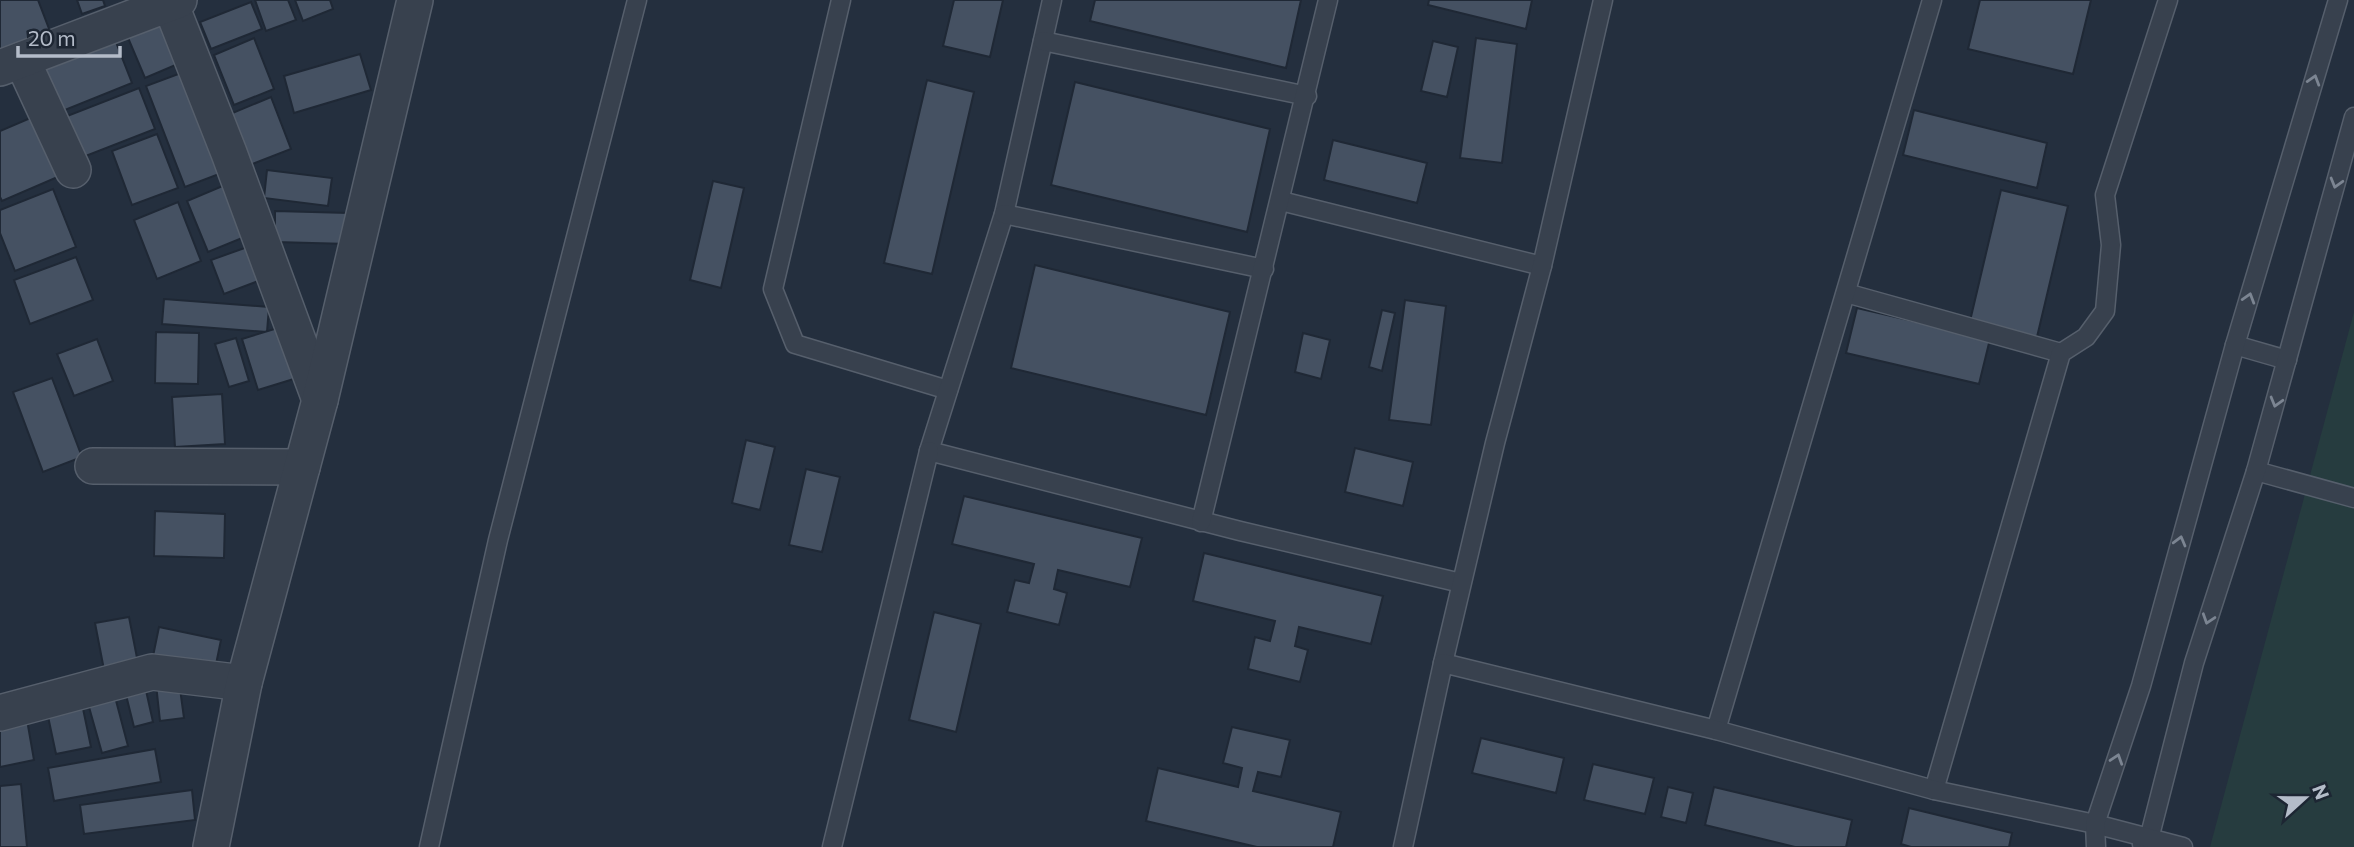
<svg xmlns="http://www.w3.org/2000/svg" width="2354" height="847" font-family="Commissioner,sans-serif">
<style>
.green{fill:#263c3f}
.building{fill:#455162;stroke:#1f2835;stroke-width:2}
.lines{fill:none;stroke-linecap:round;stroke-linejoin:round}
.service-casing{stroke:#565f6c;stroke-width:21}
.minor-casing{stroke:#565f6c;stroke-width:38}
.service{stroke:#38414e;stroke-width:18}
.minor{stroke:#38414e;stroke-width:35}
.oneway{stroke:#7c8592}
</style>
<rect width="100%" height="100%" fill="#242f3e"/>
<polygon class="green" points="2354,312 2354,847 2210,847"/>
<g class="building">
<polygon points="0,0 38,0 51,34 0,54"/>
<polygon points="77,0 103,0 105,6 82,14"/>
<polygon points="255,0 288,0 296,20 266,31"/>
<polygon points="295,0 330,0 333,9 303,21"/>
<polygon points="954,0 1003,0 990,57 943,46"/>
<polygon points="1095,0 1301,0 1286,68 1090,21"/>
<polygon points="1429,0 1532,0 1526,29 1428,5"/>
<polygon points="1980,0 2091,0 2073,74 1968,49"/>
<polygon points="251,2 262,29 211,49 200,22"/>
<polygon points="163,9 185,61 145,78 123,26"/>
<polygon points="112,32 132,83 55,114 34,63"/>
<polygon points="254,38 274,89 234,105 214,55"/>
<polygon points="1476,38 1517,44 1502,163 1460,158"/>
<polygon points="1433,41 1458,47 1447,97 1421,91"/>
<polygon points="360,54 371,90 294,113 284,76"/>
<polygon points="189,70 227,171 185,187 146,86"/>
<polygon points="927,80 974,92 932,274 884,263"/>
<polygon points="1075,82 1270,129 1247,232 1051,185"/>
<polygon points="139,88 155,129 78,159 62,118"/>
<polygon points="271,97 291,149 250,165 230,114"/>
<polygon points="1914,110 2047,143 2037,188 1903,155"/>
<polygon points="35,116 60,176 2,201 0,197 0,131"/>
<polygon points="157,134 178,188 132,205 112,151"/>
<polygon points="1333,140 1427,163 1417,203 1324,180"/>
<polygon points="267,170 332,178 328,206 264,198"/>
<polygon points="713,181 744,188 721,288 690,280"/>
<polygon points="232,182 252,234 208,252 187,201"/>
<polygon points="53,189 76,247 15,271 0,233 0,210"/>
<polygon points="2001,190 2068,206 2037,337 1970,321"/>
<polygon points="178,202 201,261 157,279 134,220"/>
<polygon points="275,211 349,213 349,244 275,242"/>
<polygon points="253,245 266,278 224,294 211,260"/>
<polygon points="76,257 93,300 30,324 14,280"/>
<polygon points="1035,265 1230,312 1206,415 1011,368"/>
<polygon points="164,299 269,307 267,332 162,324"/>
<polygon points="1405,300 1446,306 1431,425 1389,420"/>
<polygon points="1857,308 1990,339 1979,384 1846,353"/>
<polygon points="1382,310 1395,313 1382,371 1369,367"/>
<polygon points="281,327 297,378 258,390 242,339"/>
<polygon points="156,332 199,333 198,384 155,383"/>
<polygon points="1303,333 1330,340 1321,379 1295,372"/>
<polygon points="236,338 249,381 229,387 215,344"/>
<polygon points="97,339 113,381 74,396 57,354"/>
<polygon points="52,378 82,457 43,472 13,392"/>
<polygon points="222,394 225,444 175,447 172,397"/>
<polygon points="746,440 775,447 760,510 732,503"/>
<polygon points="1355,448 1413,462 1403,506 1345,492"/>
<polygon points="806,469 840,477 822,552 789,545"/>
<polygon points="964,496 1142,538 1130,587 1058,570 1054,589 1067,593 1059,625 1007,612 1015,580 1029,583 1034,564 952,544"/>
<polygon points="155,511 225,514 224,558 154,556"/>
<polygon points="1204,553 1383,596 1371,644 1299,627 1295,646 1308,650 1300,682 1248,669 1255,637 1270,641 1275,621 1193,601"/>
<polygon points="934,612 981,624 956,732 909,720"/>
<polygon points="129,617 139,668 105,675 95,623"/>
<polygon points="159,627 221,640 214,674 152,661"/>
<polygon points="179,681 184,718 160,721 156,684"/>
<polygon points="145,686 153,722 134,727 125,691"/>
<polygon points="114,693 128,746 102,753 87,700"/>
<polygon points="81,699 91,747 56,754 46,707"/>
<polygon points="26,714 34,760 0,767 0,719"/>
<polygon points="1232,727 1290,740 1281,777 1258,772 1253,791 1341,812 1333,847 1257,847 1146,821 1158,768 1238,787 1242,768 1223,763"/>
<polygon points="1481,738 1564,758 1556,793 1472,773"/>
<polygon points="155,749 161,782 54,801 48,768"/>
<polygon points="1593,764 1654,778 1645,814 1584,800"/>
<polygon points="21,784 27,847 0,847 0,786"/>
<polygon points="1668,787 1693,793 1686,823 1661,817"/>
<polygon points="1714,787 1852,820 1846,847 1795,847 1705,825"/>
<polygon points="192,790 195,820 84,834 80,805"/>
<polygon points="1909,808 2012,833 2009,847 1911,847 1901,844"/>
</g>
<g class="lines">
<defs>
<g id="service">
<polyline points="841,0 773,289 795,344 948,390"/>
<polyline points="1052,0 1004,214 929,451 1240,531 1461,583"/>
<polyline points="1043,41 1307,96"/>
<polyline points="1281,201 1542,266"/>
<polyline points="1004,214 1264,269"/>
<polyline points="1846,293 2061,353"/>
<polyline points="2235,345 2287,360"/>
<polyline points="2256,471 2354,498"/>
<polyline points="1201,522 1328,0"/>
<polyline points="1443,663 1495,443 1542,266 1603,0"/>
<polyline points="1716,730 1932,0"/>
<polyline points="1934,790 2061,353 2086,337 2105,311 2111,245 2105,195 2168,0"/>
<polyline points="2142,844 2149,839 2194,663 2256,471 2354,117"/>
<polyline points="429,847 498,540 637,0"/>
<polyline points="832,847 929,451"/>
<polyline points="1403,847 1443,663 1716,730 1934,790 2095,824 2183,847"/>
<polyline points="2096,847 2095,824 2141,686 2235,345 2338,0"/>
</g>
<g id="minor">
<polyline points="170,3 229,153 320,400"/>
<polyline points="22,60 73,170"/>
<polyline points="0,68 179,0"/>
<polyline points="93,466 302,467"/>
<polyline points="0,713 152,672 244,683"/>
<polyline points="211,847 244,683 320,400 415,0"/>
</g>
</defs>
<use href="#service" class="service-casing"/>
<use href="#minor" class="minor-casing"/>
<use href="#service" class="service"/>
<use href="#minor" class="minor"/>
</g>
<defs><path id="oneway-chevron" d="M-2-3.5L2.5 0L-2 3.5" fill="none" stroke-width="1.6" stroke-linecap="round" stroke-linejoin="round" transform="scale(1.75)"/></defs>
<g class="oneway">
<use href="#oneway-chevron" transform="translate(2314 80) rotate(-73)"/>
<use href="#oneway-chevron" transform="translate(2336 183) rotate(106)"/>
<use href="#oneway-chevron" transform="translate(2249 298) rotate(-73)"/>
<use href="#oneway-chevron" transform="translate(2276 402) rotate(106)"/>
<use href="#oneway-chevron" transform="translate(2180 541) rotate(-75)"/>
<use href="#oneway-chevron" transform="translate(2208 619) rotate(108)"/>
<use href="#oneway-chevron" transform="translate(2117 759) rotate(-72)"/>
</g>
<g transform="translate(2305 798) rotate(69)" stroke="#1d2633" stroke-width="5" paint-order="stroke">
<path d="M0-5L12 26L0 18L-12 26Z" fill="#b4bcc9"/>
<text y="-10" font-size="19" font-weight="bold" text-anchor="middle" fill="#b4bcc9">N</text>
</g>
<path d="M18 46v10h102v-10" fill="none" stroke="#b4bcc9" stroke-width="3.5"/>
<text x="28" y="46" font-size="21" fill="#b4bcc9" stroke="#1d2633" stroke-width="5" paint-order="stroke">20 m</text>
</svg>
